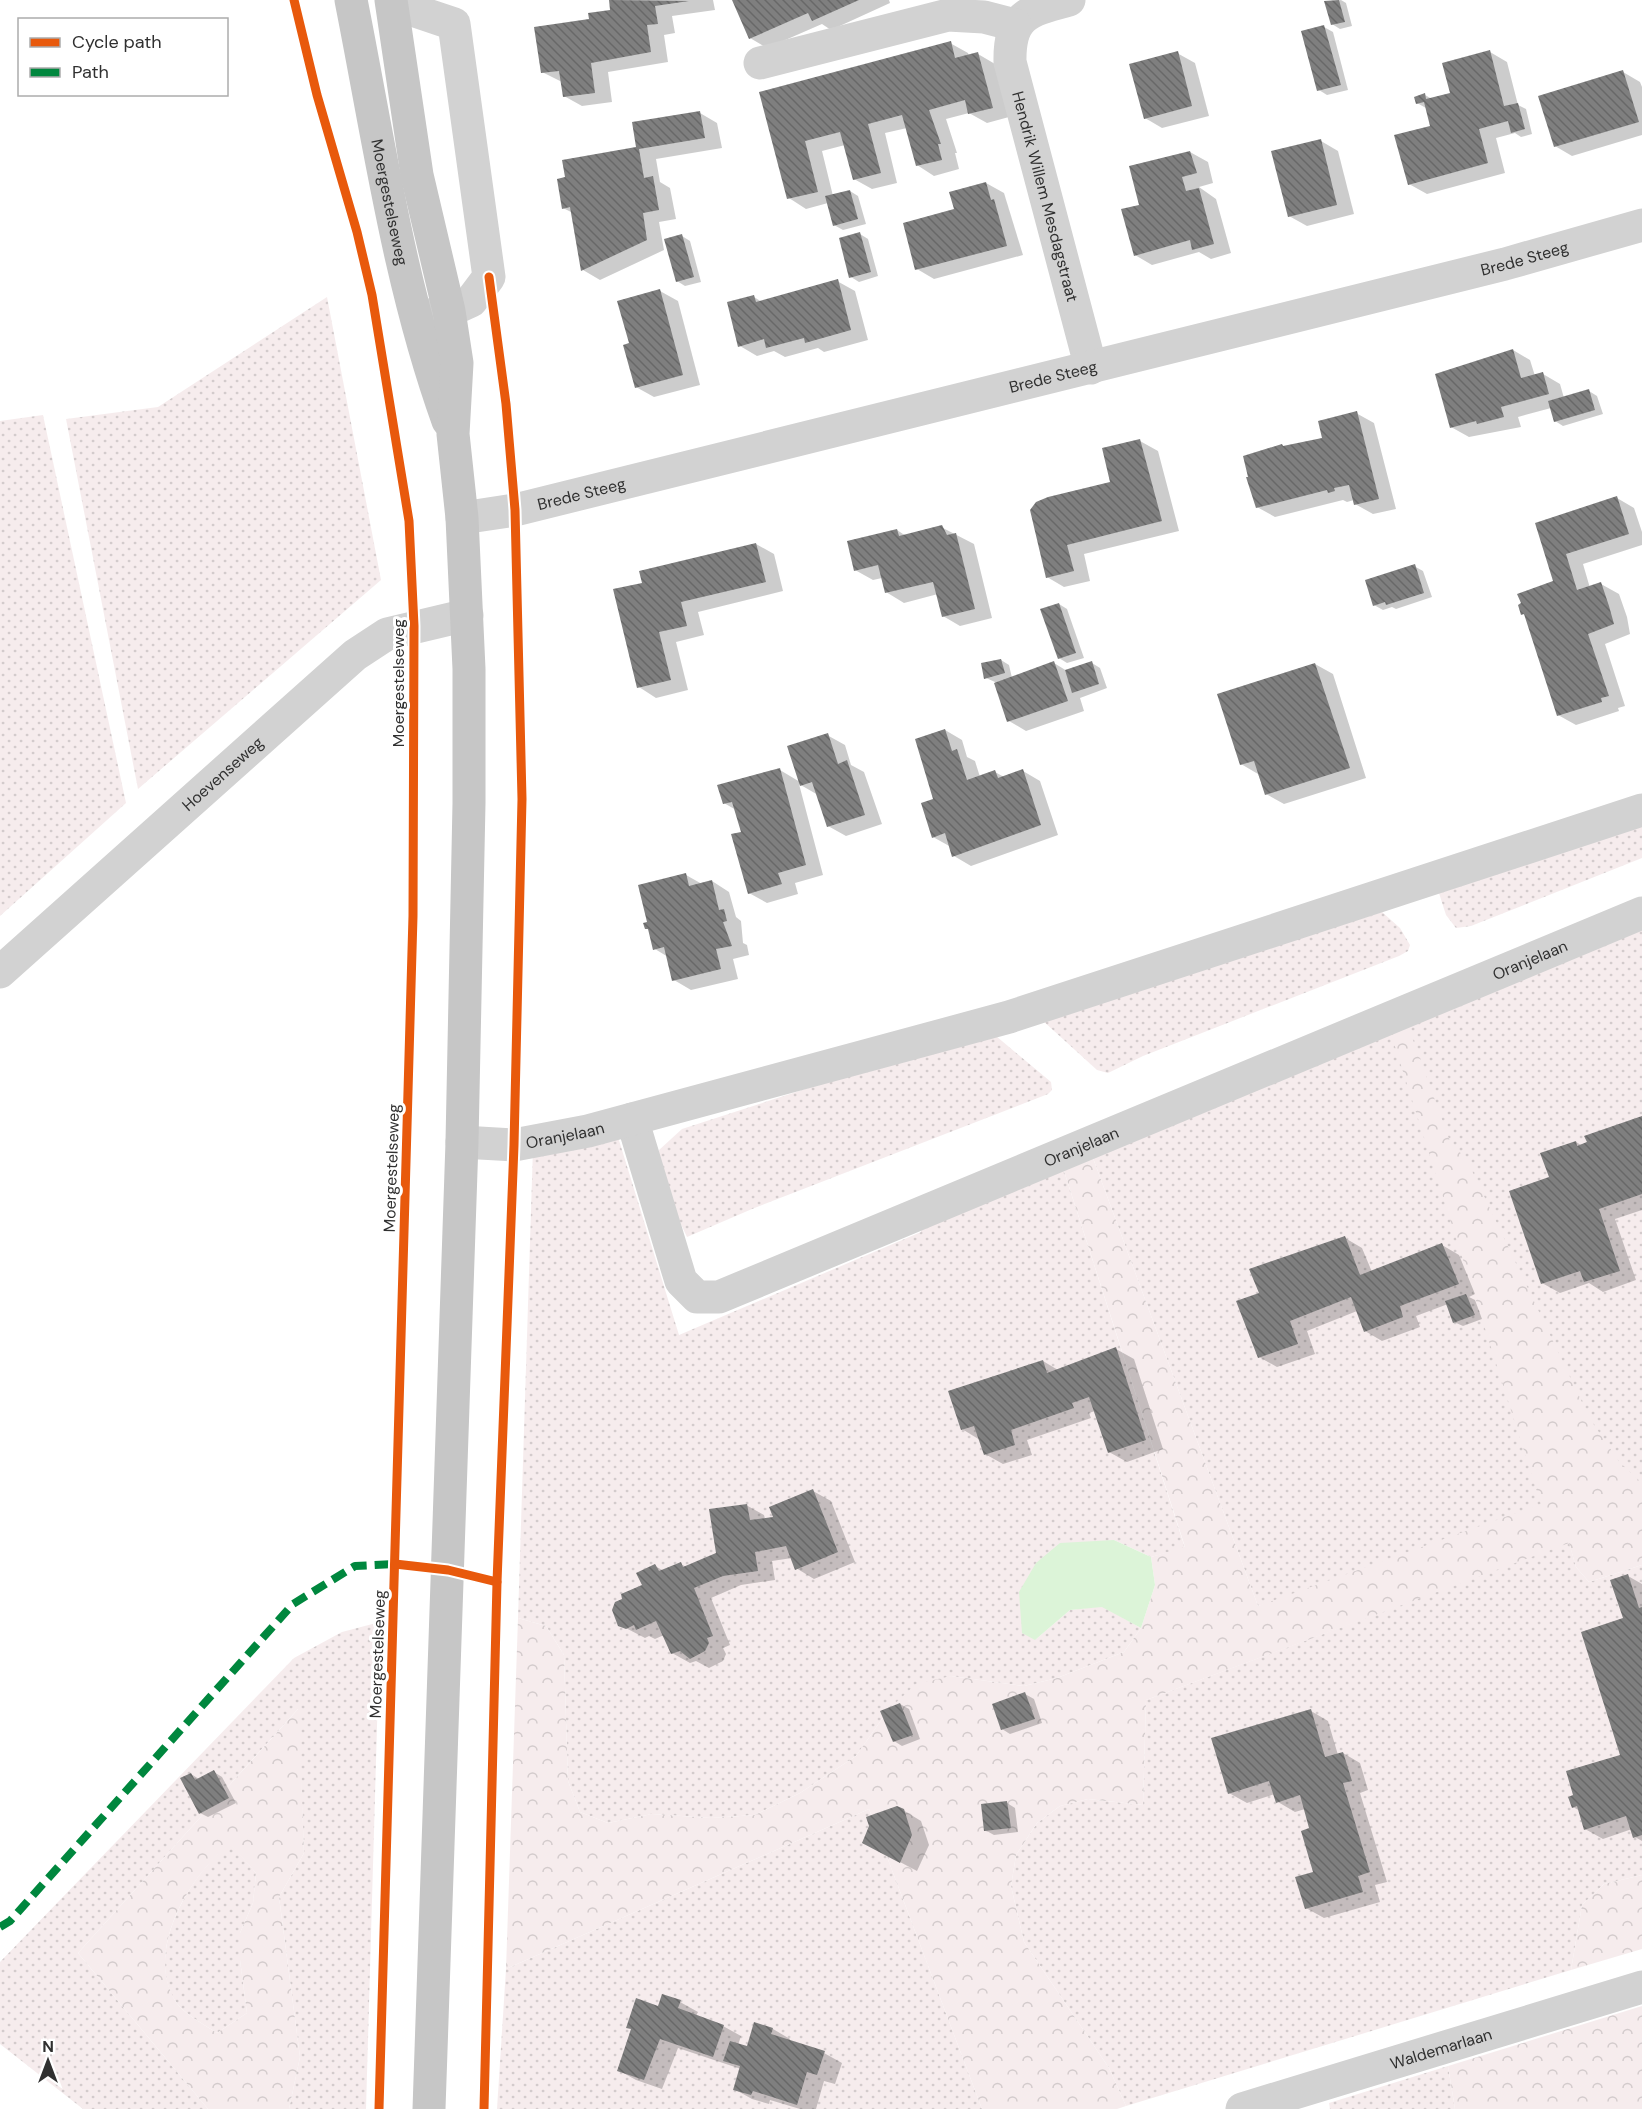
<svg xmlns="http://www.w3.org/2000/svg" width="1642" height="2109" font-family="'DM Sans',sans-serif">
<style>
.grass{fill:url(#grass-dots)}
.forest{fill:url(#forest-crowns);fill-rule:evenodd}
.water{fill:#dcf4d8}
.shadow{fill:#0003}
.building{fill:url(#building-back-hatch)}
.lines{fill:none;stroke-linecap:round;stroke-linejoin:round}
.minor{stroke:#d2d2d2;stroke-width:33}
.major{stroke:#c6c6c6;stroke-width:33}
.quiet{stroke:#00873e;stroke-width:8;stroke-dasharray:15 8;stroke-linecap:butt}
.cycleway-casing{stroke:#fff;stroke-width:13}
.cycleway{stroke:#e8590c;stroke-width:9}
.labels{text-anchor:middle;stroke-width:6;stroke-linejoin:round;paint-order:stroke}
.street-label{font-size:16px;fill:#303030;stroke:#fff}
</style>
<defs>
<pattern id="grass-dots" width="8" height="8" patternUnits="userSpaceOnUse" patternTransform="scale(1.5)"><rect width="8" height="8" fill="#f6eced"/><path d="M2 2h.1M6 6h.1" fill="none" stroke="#d3cbcc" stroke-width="1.8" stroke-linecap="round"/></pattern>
<pattern id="forest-crowns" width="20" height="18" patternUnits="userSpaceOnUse" patternTransform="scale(1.5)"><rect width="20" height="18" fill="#f6eced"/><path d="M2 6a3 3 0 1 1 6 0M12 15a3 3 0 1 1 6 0" fill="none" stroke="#d3cbcc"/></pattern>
<pattern id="building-back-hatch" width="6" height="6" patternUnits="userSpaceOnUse" patternTransform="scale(1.5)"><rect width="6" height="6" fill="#7f7f7f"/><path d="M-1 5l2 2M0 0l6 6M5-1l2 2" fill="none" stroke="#686868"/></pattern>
</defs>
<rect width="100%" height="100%" fill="#fff"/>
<g class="grass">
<polygon points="327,297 381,580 138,789 66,419 158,407"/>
<polygon points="43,415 126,803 0,916 0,421"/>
<polygon points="1642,822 1642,858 1471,926 1456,928 1446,915 1438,890"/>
<polygon points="1382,912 1400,928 1410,945 1408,951 1399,956 1143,1056 1108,1073 1097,1070 1042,1020"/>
<polygon points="1642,923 1642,1513 1258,1606 1083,1131"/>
<polygon points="969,1036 996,1036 1051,1082 1052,1090 1048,1094 752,1209 687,1237 659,1178 659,1150 682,1129"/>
<polygon points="618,1137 679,1335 921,1232 914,1199 1055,1143 1185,1548 1151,1557 1114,1540 1035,1640 1070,1610 1102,1606 1141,1628 1124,1652 1057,1678 1024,1686 951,1676 889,1709 856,1756 800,1793 755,1815 711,1818 652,1814 608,1823 580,1812 568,1781 564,1655 546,1626 518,1618 533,1148"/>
<polygon points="1569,1542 1576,1567 1589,1582 1642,1565 1642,1875 1604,1884 1582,1905 1571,1970 1126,2106 1109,2068 1024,1942 1011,1886 1016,1855 1037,1823 1060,1806 1088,1799 1143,1805 1146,1700"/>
<polygon points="380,1622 366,2109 289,2109 300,2057 279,1897 304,1853 298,1709 78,1953 208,2109 83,2109 0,2044 0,1962 294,1658 342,1632"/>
<polygon points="869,1809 982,2109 497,2109 506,1969"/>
<path d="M230 1843 256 1873 253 1903 240 1933V1960L247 2013 217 2033C205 2025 184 2014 176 2002 144 1952 189 1876 230 1843Z"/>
<polygon points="1448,2066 1455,2109 1330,2109 1329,2103"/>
</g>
<g class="forest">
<polygon points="1401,1007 1452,1147 1465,1156 1590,1419 1620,1463 1642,1483 1642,1565 1589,1582 1576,1567 1569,1543 1146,1700 1143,1805 1088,1799 1060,1806 1037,1823 1016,1855 1011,1886 1024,1942 1109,2068 1126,2106 1117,2109 982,2109 869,1809 506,1969 518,1618 546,1626 564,1655 568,1781 580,1812 608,1823 652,1814 711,1818 755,1815 800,1793 856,1756 889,1709 916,1684 951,1676 1024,1686 1057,1678 1124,1652 1141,1628 1155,1585 1151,1557 1185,1547 1055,1143 1083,1131 1258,1606 1541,1504 1391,1034"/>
<path d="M299 1708 304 1853 279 1897 300 2057 289 2109H208L78 1953ZM230 1844 256 1873 253 1903 240 1933V1960L247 2013 217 2033C205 2025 184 2014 176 2002 144 1951 189 1876 230 1844Z"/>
<polygon points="1642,1875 1642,1949 1571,1970 1582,1905 1604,1884"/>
<polygon points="1642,2006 1642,2109 1455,2109 1448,2066"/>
</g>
<polygon class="water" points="1114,1540 1151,1557 1155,1585 1141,1628 1102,1607 1070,1610 1035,1640 1022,1633 1019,1592 1036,1563 1060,1543"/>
<g class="shadow">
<polygon points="611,0 713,0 715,10 672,16 675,33 664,35 668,62 608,72 612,102 582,106 564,96 562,82 542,72 590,20 612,11"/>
<polygon points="733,0 889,0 890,3 831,30 822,24 767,48 750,38"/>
<polygon points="1341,0 1346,3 1352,26 1340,29 1332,24 1326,2"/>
<polygon points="1324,27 1333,32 1348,90 1327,95 1319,90"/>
<polygon points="950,43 968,53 969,56 978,54 995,64 1009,117 987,123 969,113 946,119 957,153 955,153 959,169 934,176 917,165 907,128 885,133 897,183 872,189 854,179 845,145 822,151 833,196 850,191 858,196 866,224 843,230 834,225 828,203 806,209 789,198 761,93"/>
<polygon points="1490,52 1507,62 1518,105 1526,109 1532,134 1521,137 1515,133 1496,138 1505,173 1427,194 1409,184 1432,127 1426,108 1417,103 1425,95 1432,99 1452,94"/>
<polygon points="1177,53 1195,63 1209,116 1162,128 1145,118"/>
<polygon points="1623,72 1640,82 1642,87 1642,135 1572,156 1555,146"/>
<polygon points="700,113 717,123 722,148 656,159 660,182 670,188 676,219 659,222 664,250 600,280 583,270 573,213 563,208 638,149"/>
<polygon points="1321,141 1338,151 1354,214 1307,226 1289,216"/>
<polygon points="1190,152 1208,162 1213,183 1199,187 1216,199 1231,253 1211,259 1199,252 1152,265 1135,255 1141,206"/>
<polygon points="986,183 1004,193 1023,255 934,279 917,269 956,210"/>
<polygon points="860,234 868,239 878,276 859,282 851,277"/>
<polygon points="682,236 690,241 701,282 685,286 677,281"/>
<polygon points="837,281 855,291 868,340 824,352 818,348 785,357 774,351 757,356 740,346 754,297 762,302"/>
<polygon points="660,291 678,301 700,385 654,397 636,387 631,344"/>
<polygon points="1513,350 1530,360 1535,376 1543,374 1560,384 1564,398 1589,391 1597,396 1603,414 1563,426 1555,421 1551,408 1518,417 1521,427 1469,437 1451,427"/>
<polygon points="1356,413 1374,423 1396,509 1373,514 1355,504 1354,500 1347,502 1343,500 1275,517 1257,507 1250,478 1282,445 1285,447 1324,439"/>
<polygon points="1140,441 1158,451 1179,531 1084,554 1090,581 1064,587 1047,577 1031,511 1112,483"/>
<polygon points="1617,498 1634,508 1642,532 1642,545 1583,564 1590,588 1601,584 1619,594 1627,617 1630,634 1605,644 1625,706 1618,708 1619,711 1576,725 1558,715 1526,615 1523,614 1555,582 1537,524"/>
<polygon points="941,527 974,544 992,618 960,626 943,616 938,594 904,603 886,592 882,578 873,580 855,570 897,530 906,536"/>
<polygon points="756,544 774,554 783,591 698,612 704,635 676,642 688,690 656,698 639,687 644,584"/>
<polygon points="1414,566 1423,571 1432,597 1396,609 1392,607 1383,610 1374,605"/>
<polygon points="1059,604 1067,609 1084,658 1067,663 1059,658"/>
<polygon points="1001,660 1009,665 1012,678 1054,663 1067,671 1092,663 1100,668 1107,688 1080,698 1084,711 1026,731 1009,721 995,682 986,678"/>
<polygon points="1315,664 1333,674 1366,778 1284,804 1266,794 1258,774 1241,764"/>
<polygon points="945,730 962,740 967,757 975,761 980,777 995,772 1004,777 1023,771 1040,781 1058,835 971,866 954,856 951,847 933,837"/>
<polygon points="827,735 845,745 851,765 864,772 882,824 846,836 828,826 818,795 799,784 823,875 795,883 798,894 767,903 749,893 743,833 736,810 724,803 780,770 800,782"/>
<polygon points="686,875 702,884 712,881 729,892 736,917 741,921 743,943 747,945 749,955 733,959 738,979 691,990 674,980 668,957 655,949 650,931 646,928"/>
<polygon points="1642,1118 1642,1210 1615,1219 1636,1280 1603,1292 1589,1283 1560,1293 1542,1283 1551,1178 1576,1142 1581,1145"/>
<polygon points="1345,1238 1362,1248 1372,1272 1442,1245 1459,1255 1475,1294 1469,1297 1475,1300 1482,1319 1463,1326 1454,1322 1448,1304 1416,1316 1420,1327 1382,1341 1365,1331 1357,1311 1307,1331 1315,1354 1277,1367 1259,1357 1262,1294"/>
<polygon points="1116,1349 1134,1359 1163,1449 1127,1462 1109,1452 1095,1411 1089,1413 1091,1418 1027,1440 1032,1455 1003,1464 985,1454 980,1440 962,1429 1043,1361 1058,1370"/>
<polygon points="813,1491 831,1501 855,1562 814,1579 796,1568 792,1558 772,1561 775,1580 741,1585 711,1598 730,1645 723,1648 726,1654 723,1661 709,1668 696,1661 690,1663 672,1653 664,1635 655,1639 649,1636 645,1638 620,1625 655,1566 664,1571 681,1564 686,1567 718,1554 746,1505 764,1515 765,1519 775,1518"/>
<polygon points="1628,1576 1642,1584 1642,1841 1635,1837 1632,1829 1603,1839 1585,1829 1580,1811 1573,1807 1622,1756"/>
<polygon points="1025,1694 1034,1699 1042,1723 1010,1734 1002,1729"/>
<polygon points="900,1704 909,1709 920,1739 902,1746 894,1741"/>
<polygon points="1311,1711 1328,1721 1338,1755 1343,1753 1360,1763 1368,1790 1360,1793 1387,1882 1375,1885 1380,1902 1324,1918 1306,1908 1315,1873 1311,1829 1305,1809 1295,1812 1278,1802 1275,1794 1247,1803 1229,1793"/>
<polygon points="214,1772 222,1777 236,1803 208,1817 200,1813 191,1774 199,1779"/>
<polygon points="1007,1803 1015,1808 1018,1832 994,1835 985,1830"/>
<polygon points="903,1810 921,1821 929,1845 917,1871 881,1852"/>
<polygon points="680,2002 698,2012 696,2016 723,2026 741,2036 738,2045 748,2048 755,2023 773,2029 790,2039 789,2042 824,2053 842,2063 835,2084 824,2081 816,2109 800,2109 770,2100 769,2104 752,2099 734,2089 741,2069 678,2048 662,2089 636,2080 618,2070 659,2008"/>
</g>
<g class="building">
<polygon points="609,0 689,1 655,6 658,24 647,25 651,52 591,63 595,93 563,97 559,71 541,73 534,27 589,19 588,13 610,10"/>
<polygon points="732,0 859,0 812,21 808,13 749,39"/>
<polygon points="1339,0 1345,22 1331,25 1324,1"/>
<polygon points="1324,25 1341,85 1317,91 1301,31"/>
<polygon points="951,41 955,58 978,52 993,108 968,114 965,100 929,110 941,144 938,144 942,160 916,166 902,115 868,124 881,173 853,180 840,132 805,141 818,192 787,199 759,92"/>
<polygon points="1490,50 1504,106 1518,103 1525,129 1511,133 1508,121 1479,129 1488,163 1408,185 1394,135 1430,126 1424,102 1416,104 1414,97 1425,93 1426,99 1450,93 1442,63"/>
<polygon points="1178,51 1192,106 1144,119 1129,64"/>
<polygon points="1623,70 1639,122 1554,147 1538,96"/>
<polygon points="700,111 705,138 639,149 644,178 653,176 659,210 643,213 647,240 581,271 570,207 562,209 557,179 565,177 562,160 636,147 632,122"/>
<polygon points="1321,139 1337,205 1288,217 1271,151"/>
<polygon points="1190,151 1197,173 1182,177 1186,191 1199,188 1214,244 1192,250 1190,240 1134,256 1121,209 1139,205 1129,166"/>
<polygon points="986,182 991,200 994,199 1007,246 915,270 903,223 954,209 949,192"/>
<polygon points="850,190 858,219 833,226 825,196"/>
<polygon points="860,232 871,272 849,278 839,238"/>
<polygon points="682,234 694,277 676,282 664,239"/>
<polygon points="838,279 851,330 805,343 804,338 766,348 764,339 738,347 727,302 754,295 756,302"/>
<polygon points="660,289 683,375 635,388 623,345 629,343 617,301"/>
<polygon points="1513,349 1521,378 1543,372 1549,394 1501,407 1504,417 1477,424 1476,421 1450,428 1435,374"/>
<polygon points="1589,389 1595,410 1554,422 1548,401"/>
<polygon points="1357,411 1379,499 1354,505 1349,485 1334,488 1335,491 1328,493 1327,490 1256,508 1246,477 1248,477 1243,456 1282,444 1283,446 1322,438 1318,421"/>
<polygon points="1140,439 1162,521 1067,545 1074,571 1046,578 1030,510 1036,502 1048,497 1110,482 1102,448"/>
<polygon points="1617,496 1629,534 1566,554 1577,590 1601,582 1609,606 1614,624 1588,634 1609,696 1601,698 1602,702 1557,716 1524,614 1521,615 1518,605 1521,603 1517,594 1553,581 1535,523"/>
<polygon points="942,525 947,535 956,533 975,609 942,617 933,582 885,593 878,565 854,571 847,541 897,529 899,536"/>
<polygon points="756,543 766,582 681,602 687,626 659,632 671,680 637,688 613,589 642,583 639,571"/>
<polygon points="1415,564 1424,593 1386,605 1385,602 1373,606 1365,580"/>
<polygon points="1059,603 1076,653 1058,659 1040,609"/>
<polygon points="1001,659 1005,673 984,679 981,663"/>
<polygon points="1054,661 1068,701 1007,722 994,683"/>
<polygon points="1092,661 1099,684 1072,693 1065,670"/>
<polygon points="1315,663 1350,768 1265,795 1254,761 1240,765 1217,694"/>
<polygon points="945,729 952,751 957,749 967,780 995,770 998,778 1023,769 1041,825 952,857 945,833 932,838 921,803 933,799 915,739"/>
<polygon points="828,733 838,764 847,760 865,815 827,827 812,782 800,786 787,746"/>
<polygon points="780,768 806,865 778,873 782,884 748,894 731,834 741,832 732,802 723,804 717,785"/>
<polygon points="686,873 689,886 712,880 719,910 724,909 727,921 723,922 732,946 716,949 721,969 672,981 664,947 653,950 648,929 645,929 643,923 647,922 638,885"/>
<polygon points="1642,1116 1642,1194 1599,1209 1620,1271 1584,1282 1580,1271 1541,1284 1509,1191 1549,1177 1540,1153 1576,1141 1577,1146 1587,1142 1584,1136"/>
<polygon points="1345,1236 1360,1275 1442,1243 1459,1284 1400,1306 1403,1317 1364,1332 1351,1297 1290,1321 1298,1344 1258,1358 1236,1301 1259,1293 1249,1269"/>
<polygon points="1466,1294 1475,1315 1453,1323 1445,1301"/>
<polygon points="1116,1347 1146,1440 1108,1453 1089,1397 1072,1403 1074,1408 1011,1430 1015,1445 984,1455 974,1426 961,1430 948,1391 1043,1360 1047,1373"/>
<polygon points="813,1489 838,1552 795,1570 786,1546 755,1552 758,1571 723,1576 694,1588 713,1636 707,1638 709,1643 705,1651 690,1659 680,1651 671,1654 656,1621 636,1630 634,1625 626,1629 618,1626 612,1610 615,1602 622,1599 621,1594 642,1585 636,1573 655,1564 659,1571 681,1562 683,1567 716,1553 709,1509 747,1504 750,1520 773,1517 769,1507"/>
<polygon points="1628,1574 1639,1608 1642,1607 1642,1835 1633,1838 1626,1816 1584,1830 1577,1806 1572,1808 1568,1797 1573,1795 1566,1771 1620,1755 1581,1632 1623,1618 1610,1580"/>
<polygon points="1025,1692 1035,1719 1001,1730 992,1704"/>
<polygon points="900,1703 913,1735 893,1742 880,1711"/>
<polygon points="1311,1709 1325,1757 1343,1752 1352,1781 1343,1783 1370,1872 1358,1876 1363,1892 1305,1909 1295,1877 1313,1872 1301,1831 1309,1828 1300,1795 1276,1803 1269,1781 1228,1794 1211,1738"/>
<polygon points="214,1770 229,1798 199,1814 180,1778 191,1773 195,1780"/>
<polygon points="1007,1801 1011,1828 984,1831 981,1804"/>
<polygon points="897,1806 904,1809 912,1835 900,1863 862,1843 869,1826 866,1817"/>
<polygon points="662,1994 681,2000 678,2008 724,2025 713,2057 660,2039 644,2080 617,2071 631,2029 626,2028 636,1998 658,2006"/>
<polygon points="754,2022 773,2028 771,2034 825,2051 817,2075 807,2072 797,2105 753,2091 751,2095 733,2090 740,2066 723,2061 730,2041 747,2046"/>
</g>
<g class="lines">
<g class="minor">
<path id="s1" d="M1069 0C1028 11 1009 15 1010 62L1091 368"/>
<polyline points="392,3 454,24 489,277 471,301 449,311 421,317"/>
<polyline points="760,63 948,15 984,17 1015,25"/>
<path id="s2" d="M462 518 515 510 1505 264 1642 225"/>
<path id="s3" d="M0 972 355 655 387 634 467 615"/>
<path id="s4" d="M632 1119 681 1281 697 1297H719L1642 913"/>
<path id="s5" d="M462 1142 514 1145 588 1131 1009 1017 1642 810"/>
<path id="s6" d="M1242 2109 1642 1987"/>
</g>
<g class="major">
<path id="s7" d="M351 0C379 141 399 285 448 421"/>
<polyline points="391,0 417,175 449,311 457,363 453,434 462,518 469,669 469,803 462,1142 429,2109"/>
</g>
<polyline class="quiet" points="0,1927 10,1921 293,1604 355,1566 395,1564"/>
<defs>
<g id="cycleway">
<polyline points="294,0 317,95 357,232 372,295 409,521 414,626 413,916 379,2109"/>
<polyline points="395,1564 448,1570 497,1582"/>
<polyline points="484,2109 497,1582 514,1145 522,799 515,510 506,404 489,277"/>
</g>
</defs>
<use href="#cycleway" class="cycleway-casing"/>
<use href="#cycleway" class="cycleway"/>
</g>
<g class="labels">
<g class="street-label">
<text dy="6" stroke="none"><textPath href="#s1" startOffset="236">Hendrik Willem Mesdagstraat</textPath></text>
<text dy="6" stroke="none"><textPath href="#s7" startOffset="206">Moergestelseweg</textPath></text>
<text dy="6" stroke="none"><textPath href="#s2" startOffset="1094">Brede Steeg</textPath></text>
<text dy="6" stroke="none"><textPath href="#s2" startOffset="608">Brede Steeg</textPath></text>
<text dy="6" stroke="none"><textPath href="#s2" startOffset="122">Brede Steeg</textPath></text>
<text transform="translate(398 683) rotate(-90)" y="6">Moergestelseweg</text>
<text dy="6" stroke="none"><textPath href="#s3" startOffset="298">Hoevenseweg</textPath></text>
<text dy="6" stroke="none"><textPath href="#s4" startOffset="1092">Oranjelaan</textPath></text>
<text dy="6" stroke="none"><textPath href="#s5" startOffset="104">Oranjelaan</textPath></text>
<text dy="6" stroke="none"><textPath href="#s4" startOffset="606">Oranjelaan</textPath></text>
<text transform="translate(391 1168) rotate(-88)" y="6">Moergestelseweg</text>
<text transform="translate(377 1654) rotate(-88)" y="6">Moergestelseweg</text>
<text dy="6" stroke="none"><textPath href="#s6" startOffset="208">Waldemarlaan</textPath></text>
</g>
</g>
<rect x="18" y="18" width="210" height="78" fill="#ffffff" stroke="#acacac" stroke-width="1.5"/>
<rect x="30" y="38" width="30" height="9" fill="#e8590c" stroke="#acacac" stroke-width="1.5"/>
<text x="72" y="48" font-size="18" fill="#303030">Cycle path</text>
<rect x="30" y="68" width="30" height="9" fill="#00873e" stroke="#acacac" stroke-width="1.5"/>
<text x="72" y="78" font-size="18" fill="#303030">Path</text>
<g transform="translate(48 2061)" stroke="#ffffff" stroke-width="4.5" paint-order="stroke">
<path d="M0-4.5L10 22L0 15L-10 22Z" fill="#303030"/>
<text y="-9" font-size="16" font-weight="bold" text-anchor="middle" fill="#303030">N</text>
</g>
</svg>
